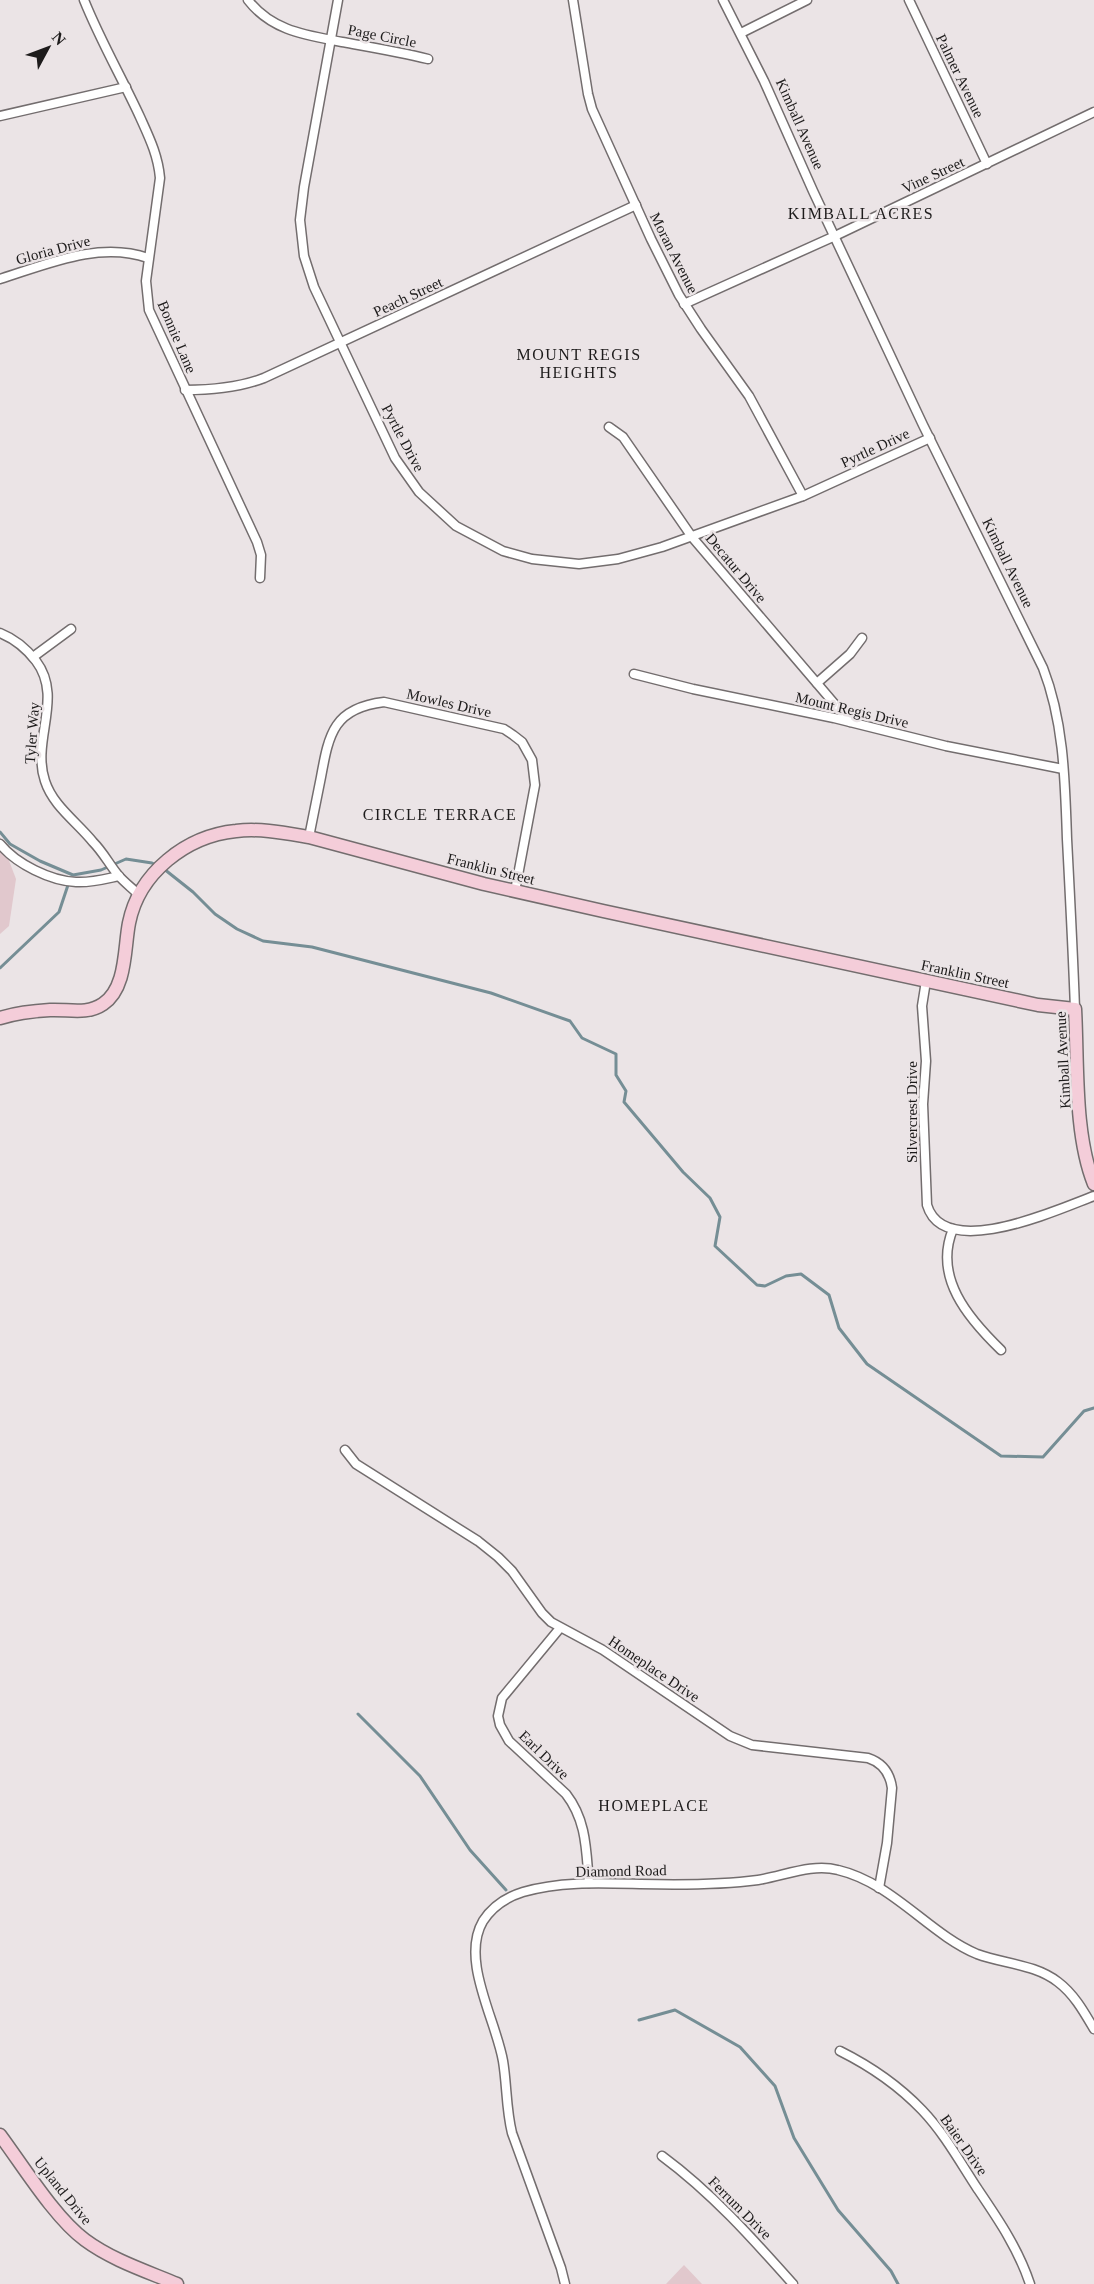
<svg xmlns="http://www.w3.org/2000/svg" width="1094" height="2284" font-family="'Times New Roman',serif">
<style>
.green{fill:#e1c8cd}
.lines{fill:none;stroke-linecap:round;stroke-linejoin:round}
.stream{stroke:#758e95;stroke-width:3}
.street-casing{stroke:#736d6e;stroke-width:11}
.secondary-casing{stroke:#736d6e;stroke-width:15}
.street{stroke:#fff;stroke-width:8}
.secondary{stroke:#f4cdd9;stroke-width:12}
.labels{text-anchor:middle;stroke-width:5;stroke-linejoin:round;paint-order:stroke}
.street-label{font-size:15px;fill:#1d1b1b;stroke:#ebe4e6}
.neighbourhood-label{font-size:16px;letter-spacing:1.5px;fill:#1d1b1b;stroke:#ebe4e6}
</style>
<rect width="100%" height="100%" fill="#ebe4e6"/>
<g class="green">
<polygon points="0,837 16,879 9,926 0,934"/>
<polygon points="684,2265 702,2284 666,2284"/>
</g>
<g class="lines">
<g class="stream">
<polyline points="0,832 10,844 40,861 73,875 101,870 126,859 152,863 158,866"/>
<polyline points="164,869 193,892 215,914 237,929 263,941 312,947 491,993 570,1021 582,1038 616,1054 616,1075 626,1091 624,1102 683,1172 710,1198 720,1217 715,1246 757,1285 765,1286 786,1276 801,1274 829,1295 839,1328 867,1364 1001,1456 1043,1457 1084,1411 1094,1408"/>
<polyline points="0,968 59,912 68,885"/>
<polyline points="358,1714 420,1776 470,1850 506,1890"/>
<polyline points="639,2020 675,2010 740,2047 775,2086 794,2138 838,2210 891,2271 898,2284"/>
</g>
<defs>
<g id="street">
<path d="M84 0C100 40 122 78 140 117 149 137 158 155 160 178L146 281 149 310 257 542 261 555 260 578"/>
<path d="M248 0C272 31 306 35 342 42 370 47 400 52 428 59"/>
<polyline points="338,0 304,187 300,220 304,256 314,287 395,458 419,492 456,526 503,551 532,559 579,564 618,559 662,547 803,496 930,438"/>
<polyline points="573,0 588,94 592,109 651,239 679,295 701,329 749,396 803,496"/>
<path d="M723 0 764 81 813 191 923 425 1043 668C1064 722 1065 781 1067 839 1070 896 1073 953 1075 1009"/>
<polyline points="909,0 987,164"/>
<polyline points="741,33 807,0"/>
<polyline points="0,116 126,87"/>
<path d="M0 279C48 264 99 241 148 258"/>
<polyline points="684,304 835,236 1094,112"/>
<path d="M185 390C212 390 238 388 264 378L636 205"/>
<polyline points="609,427 623,437 692,537 850,722"/>
<path d="M0 633C15 639 26 648 36 661 64 698 31 740 45 781 53 806 77 822 93 842 103 852 109 864 118 875 124 882 132 888 138 894"/>
<polyline points="33,657 71,629"/>
<polyline points="634,674 693,689 834,718 946,746 1063,769"/>
<polyline points="817,683 850,654 862,638"/>
<path d="M309 837C313 817 317 797 321 777 329 733 334 708 384 702L504 729 513 735 522 742 532 760 535 785 515 891"/>
<path d="M0 844C16 864 51 881 76 882 91 883 105 879 119 876"/>
<path d="M926 981 922 1006 926 1061 923 1104 927 1205C944 1262 1059 1209 1094 1196"/>
<path d="M953 1229C933 1277 968 1318 1001 1350"/>
<path d="M345 1450 356 1464 478 1541 498 1557 512 1571 542 1613 551 1622 603 1650 730 1736 752 1745 868 1758C883 1763 890 1773 892 1788L887 1843 879 1888"/>
<path d="M560 1628 502 1698 498 1716 500 1725 509 1741 566 1794C587 1821 586 1851 589 1883"/>
<path d="M840 2051C870 2066 899 2086 922 2110 944 2133 960 2162 977 2188 998 2219 1018 2248 1030 2284"/>
<path d="M662 2156C712 2193 752 2238 793 2284"/>
<path d="M565 2284 561 2268 512 2133C506 2109 507 2085 503 2061 496 2020 460 1960 483 1921 492 1907 507 1897 523 1892 560 1881 602 1883 640 1884 679 1885 720 1885 758 1880 784 1876 812 1863 838 1870 893 1883 929 1934 977 1954 1004 1964 1035 1964 1058 1982 1074 1994 1084 2012 1094 2029"/>
</g>
<g id="secondary">
<path d="M0 1018C16 1013 33 1011 50 1010 68 1009 87 1015 103 1004 127 988 124 948 129 923 139 873 186 836 236 831 260 828 285 833 309 837L484 884 603 911 1038 1005 1075 1009C1078 1064 1074 1134 1094 1184"/>
<path d="M0 2135C23 2166 55 2218 85 2240 112 2260 146 2271 177 2284"/>
</g>
</defs>
<use href="#street" class="street-casing"/>
<use href="#secondary" class="secondary-casing"/>
<use href="#street" class="street"/>
<use href="#secondary" class="secondary"/>
</g>
<g class="labels">
<g class="street-label">
<text transform="translate(382 36) rotate(11)" y="5">Page Circle</text>
<text transform="translate(960 76) rotate(64)" y="5">Palmer Avenue</text>
<text transform="translate(800 124) rotate(66)" y="5">Kimball Avenue</text>
<text transform="translate(933 175) rotate(-25)" y="5">Vine Street</text>
<text transform="translate(53 250) rotate(-15)" y="5">Gloria Drive</text>
<text transform="translate(674 253) rotate(63)" y="5">Moran Avenue</text>
<text transform="translate(408 297) rotate(-25)" y="5">Peach Street</text>
<text transform="translate(177 337) rotate(67)" y="5">Bonnie Lane</text>
<text transform="translate(403 438) rotate(62)" y="5">Pyrtle Drive</text>
<text transform="translate(875 448) rotate(-25)" y="5">Pyrtle Drive</text>
<text transform="translate(1008 563) rotate(64)" y="5">Kimball Avenue</text>
<text transform="translate(736 568) rotate(50)" y="5">Decatur Drive</text>
<text transform="translate(449 703) rotate(13)" y="5">Mowles Drive</text>
<text transform="translate(852 710) rotate(13)" y="5">Mount Regis Drive</text>
<text transform="translate(32 733) rotate(-86)" y="5">Tyler Way</text>
<text transform="translate(491 869) rotate(14)" y="5">Franklin Street</text>
<text transform="translate(965 974) rotate(12)" y="5">Franklin Street</text>
<text transform="translate(1063 1060) rotate(-93)" y="5">Kimball Avenue</text>
<text transform="translate(912 1112) rotate(-90)" y="5">Silvercrest Drive</text>
<text transform="translate(654 1669) rotate(34)" y="5">Homeplace Drive</text>
<text transform="translate(544 1755) rotate(44)" y="5">Earl Drive</text>
<text transform="translate(621 1871) rotate(-1)" y="5">Diamond Road</text>
<text transform="translate(964 2145) rotate(55)" y="5">Baier Drive</text>
<text transform="translate(63 2191) rotate(51)" y="5">Upland Drive</text>
<text transform="translate(740 2208) rotate(45)" y="5">Ferrum Drive</text>
</g>
<g class="neighbourhood-label">
<text x="861" y="219">KIMBALL ACRES</text>
<text x="579" y="360">MOUNT REGIS<tspan x="579" dy="18">HEIGHTS</tspan></text>
<text x="440" y="820">CIRCLE TERRACE</text>
<text x="654" y="1811">HOMEPLACE</text>
</g>
</g>
<g transform="translate(48 48) rotate(49)" stroke="#ebe4e6" stroke-width="4.5" paint-order="stroke">
<path d="M0-4.5L10 22L0 15L-10 22Z" fill="#1d1b1b"/>
<text y="-9" font-size="16" font-weight="bold" text-anchor="middle" fill="#1d1b1b">N</text>
</g>
</svg>
